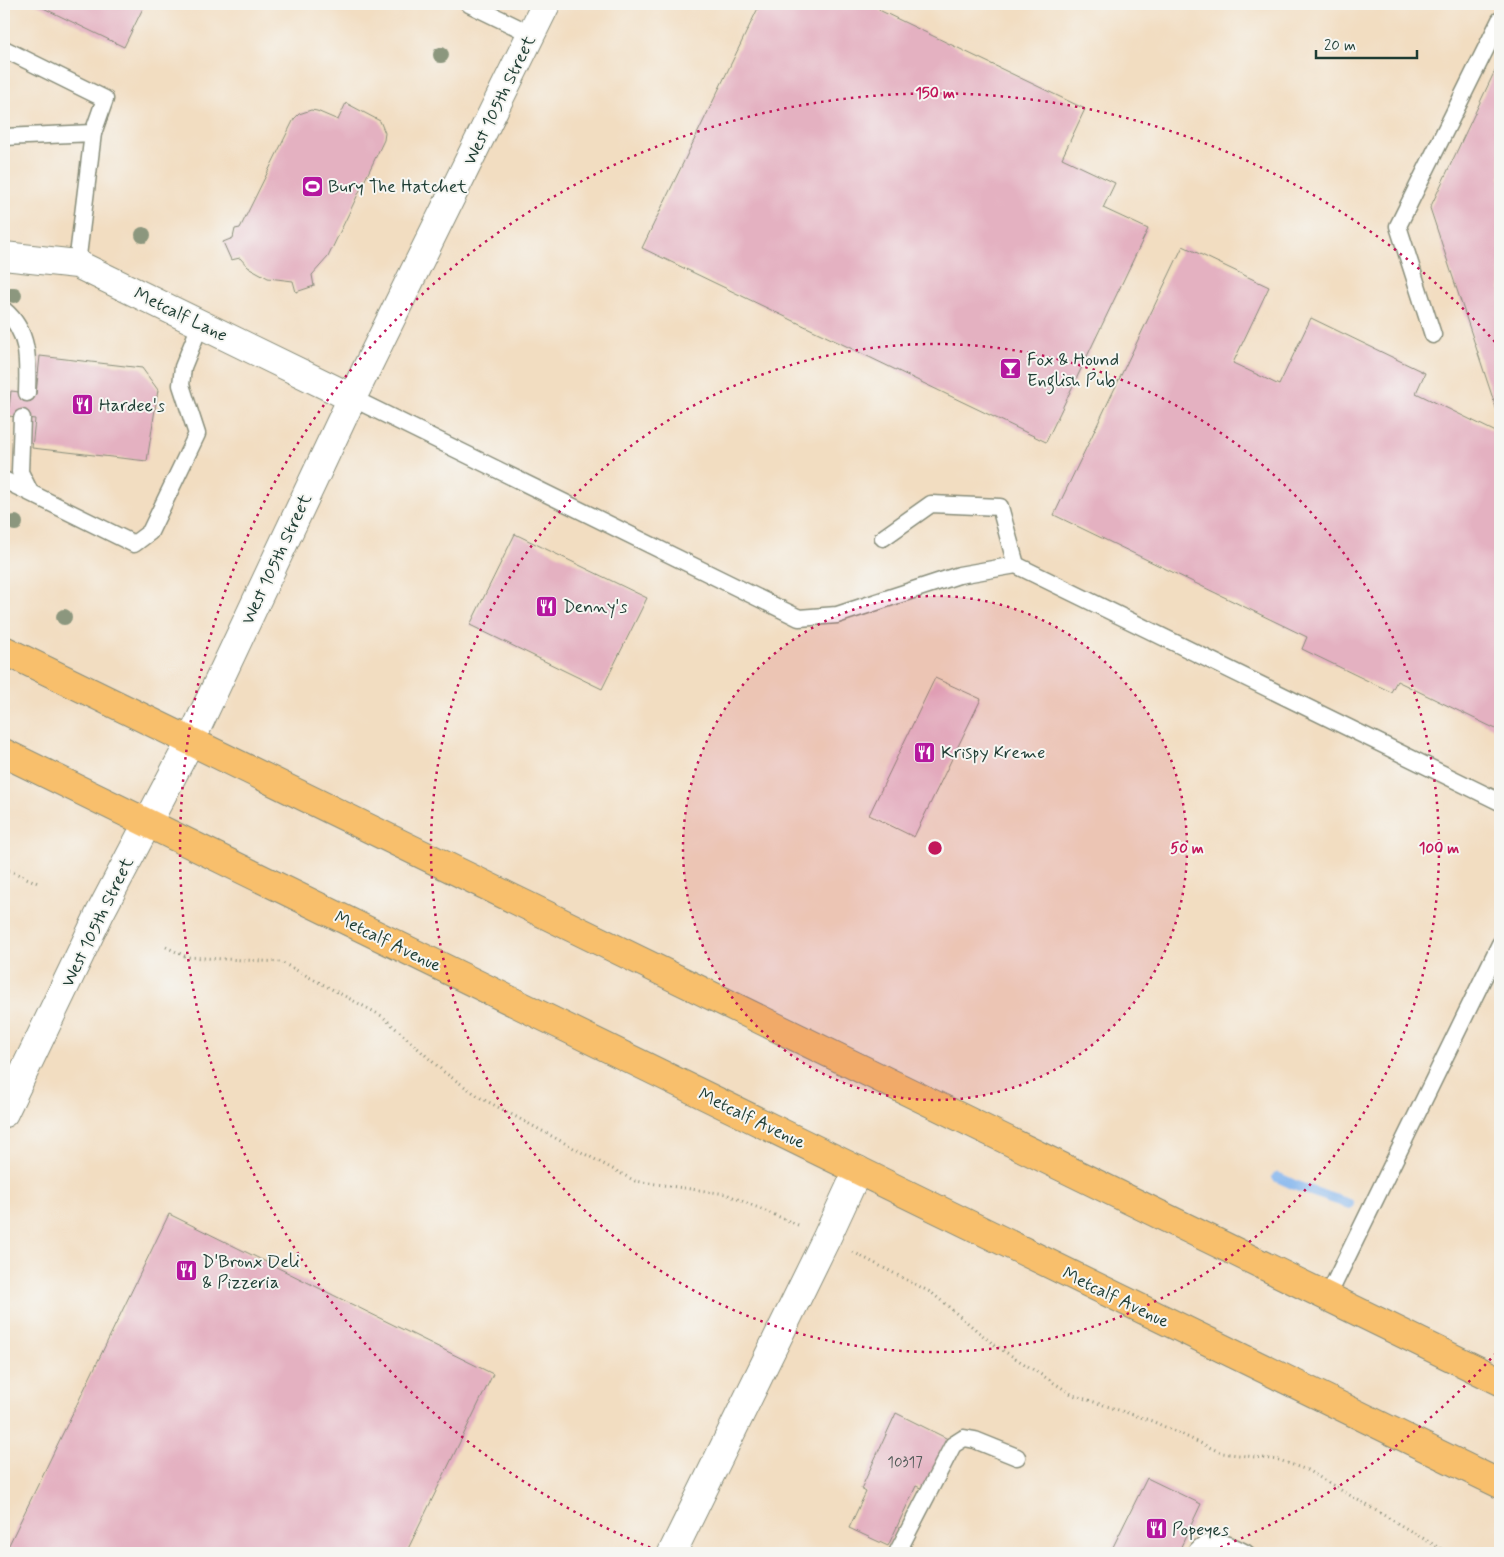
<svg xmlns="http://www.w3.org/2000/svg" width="1504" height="1557" font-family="Mynerve,sans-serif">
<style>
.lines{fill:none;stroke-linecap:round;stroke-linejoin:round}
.stream{stroke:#80b3ed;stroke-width:10}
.building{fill:#e4b1c1}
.service-casing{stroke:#888d7a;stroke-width:19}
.minor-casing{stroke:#888d7a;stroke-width:30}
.tertiary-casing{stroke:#888d7a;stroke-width:30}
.primary-casing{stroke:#888d7a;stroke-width:30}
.path{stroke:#888d7a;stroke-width:3;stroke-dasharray:1 4;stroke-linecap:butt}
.service{stroke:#fff;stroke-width:16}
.minor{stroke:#fff;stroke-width:28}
.tertiary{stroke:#fff;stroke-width:28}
.primary{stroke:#f8bf6c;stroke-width:28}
.tree{fill:#8c977e}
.ring{fill:none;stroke:#c2185b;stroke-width:2.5;stroke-dasharray:2.5 5}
.labels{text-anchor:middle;stroke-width:4;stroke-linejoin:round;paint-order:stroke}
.number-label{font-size:15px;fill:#505a57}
.street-label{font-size:18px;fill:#1f3d34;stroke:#f6f6f2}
.poi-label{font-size:18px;fill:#1f3d34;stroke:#f6f6f2;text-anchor:start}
.centre{fill:#c2185b;stroke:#f6f6f2;stroke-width:2.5}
.ring-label{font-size:15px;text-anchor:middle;font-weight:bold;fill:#c2185b;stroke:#f6f6f2;stroke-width:4;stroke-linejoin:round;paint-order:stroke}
</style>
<rect width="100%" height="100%" fill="#f6f6f2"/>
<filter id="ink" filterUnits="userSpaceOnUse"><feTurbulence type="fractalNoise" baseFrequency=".02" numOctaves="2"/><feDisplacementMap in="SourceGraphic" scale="10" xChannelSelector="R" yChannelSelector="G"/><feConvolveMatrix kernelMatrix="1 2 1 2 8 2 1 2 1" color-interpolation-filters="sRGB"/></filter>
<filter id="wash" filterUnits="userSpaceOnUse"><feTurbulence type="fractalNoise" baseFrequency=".0096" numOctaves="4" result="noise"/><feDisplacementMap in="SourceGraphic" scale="20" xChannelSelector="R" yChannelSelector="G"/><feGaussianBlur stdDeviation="1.12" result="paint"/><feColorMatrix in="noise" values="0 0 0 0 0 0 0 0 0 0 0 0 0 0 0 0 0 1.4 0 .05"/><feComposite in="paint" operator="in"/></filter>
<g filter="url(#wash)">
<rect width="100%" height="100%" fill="#f2ddc1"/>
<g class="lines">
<polyline class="stream" points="1277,1177 1299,1187 1349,1204"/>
</g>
<g id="blocks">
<g class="building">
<polygon points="35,4 145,4 124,47"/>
<polygon points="760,4 882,4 879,10 1085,109 1062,158 1115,183 1103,208 1148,229 1046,442 642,248"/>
<polygon points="1500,60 1500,420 1430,208"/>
<polygon points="346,103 380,121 385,133 384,140 328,257 312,275 314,286 296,292 293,281 268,278 248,267 240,258 231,260 223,242 233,238 235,229 240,228 294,119 299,114 311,110 317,111 338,120"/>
<polygon points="1183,246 1269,287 1233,363 1279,385 1311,318 1425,373 1416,393 1500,434 1500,731 1397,681 1391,692 1302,649 1307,637 1054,515"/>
<polygon points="40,356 142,368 158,390 147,461 32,448 35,419 8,416 11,391 36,394"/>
<polygon points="515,534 647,598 602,689 470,625"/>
<polygon points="935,678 981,699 914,837 869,815"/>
<polygon points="169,1214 493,1374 406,1553 5,1553"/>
<polygon points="896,1413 948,1439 923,1489 916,1486 888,1546 849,1528 866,1492 861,1489"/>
<polygon points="1147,1478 1201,1504 1178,1553 1110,1553"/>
</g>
</g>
</g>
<g filter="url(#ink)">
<use href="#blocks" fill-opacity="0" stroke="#888d7a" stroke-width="1"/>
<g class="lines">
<defs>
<g id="service">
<polyline points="469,4 531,34"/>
<polyline points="4,49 105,99 93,133"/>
<polyline points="4,137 93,133 77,264"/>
<path d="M4 310C30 332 28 362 27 393"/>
<polyline points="1433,335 1398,226 1500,20"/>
<polyline points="352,398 799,618 837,615 959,575 1016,565 1500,802"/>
<polyline points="22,418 20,472 30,492"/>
<polyline points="4,480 134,544 150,532 197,434 181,385 183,367 201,323"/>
<polyline points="883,538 931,504 1000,507 1016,565"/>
<polyline points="1327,1298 1500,944"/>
<polyline points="897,1553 953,1445 964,1438 975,1440 1017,1457"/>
<path d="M1195 1553C1209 1534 1229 1544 1246 1553"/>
</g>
<g id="minor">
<polyline points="4,256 77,264 352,398"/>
<polyline points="672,1553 827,1237 858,1170"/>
</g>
<polyline id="tertiary" points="4,1113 100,913 190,742 352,398 546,4"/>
<g id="primary">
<polyline points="4,650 1500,1381"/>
<polyline points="4,753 1500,1484"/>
</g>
</defs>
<use href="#service" class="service-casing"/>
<use href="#minor" class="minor-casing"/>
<use href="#tertiary" class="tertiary-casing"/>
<use href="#primary" class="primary-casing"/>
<g class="path">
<polyline points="4,868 40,884"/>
<polyline points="166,947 187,957 281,962 382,1016 444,1072 481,1098 635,1181 726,1194 798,1225"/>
<polyline points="853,1252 932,1293 993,1344 1073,1395 1152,1421 1222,1453 1279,1460 1307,1470 1448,1553"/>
</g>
<use href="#service" class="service"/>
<use href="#minor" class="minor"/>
<use href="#tertiary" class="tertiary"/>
<use href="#primary" class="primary"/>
</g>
<g class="tree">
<circle cx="441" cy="55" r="8"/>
<circle cx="143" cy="235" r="8"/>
<circle cx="14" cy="295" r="8"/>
<circle cx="15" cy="523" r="8"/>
<circle cx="64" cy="617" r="8"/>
</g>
</g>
<circle cx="935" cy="848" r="252" fill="#c2185b" fill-opacity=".12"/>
<g class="ring">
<circle cx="935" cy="848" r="252"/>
<circle cx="935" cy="848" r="504"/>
<path d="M1496 1353A755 755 0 0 1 1206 1553M664 1553A755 755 0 1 1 1496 343"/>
</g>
<defs>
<symbol id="stadium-square" viewBox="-11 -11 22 22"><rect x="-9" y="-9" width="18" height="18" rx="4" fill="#b5179e" stroke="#f6f6f2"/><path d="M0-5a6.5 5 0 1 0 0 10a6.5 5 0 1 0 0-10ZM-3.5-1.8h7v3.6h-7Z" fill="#fff"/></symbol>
<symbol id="bar-square" viewBox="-11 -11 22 22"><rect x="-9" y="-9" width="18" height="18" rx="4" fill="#b5179e" stroke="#f6f6f2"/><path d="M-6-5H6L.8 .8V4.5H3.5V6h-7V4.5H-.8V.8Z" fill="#fff"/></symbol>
<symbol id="restaurant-square" viewBox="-11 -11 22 22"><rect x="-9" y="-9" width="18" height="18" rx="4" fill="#b5179e" stroke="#f6f6f2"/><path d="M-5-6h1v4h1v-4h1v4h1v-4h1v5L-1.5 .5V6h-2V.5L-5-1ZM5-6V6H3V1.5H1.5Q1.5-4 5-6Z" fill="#fff"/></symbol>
</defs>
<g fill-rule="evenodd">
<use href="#stadium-square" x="300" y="174" width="25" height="25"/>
<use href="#bar-square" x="998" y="356" width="25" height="25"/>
<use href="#restaurant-square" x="70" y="392" width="25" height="25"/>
<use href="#restaurant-square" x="534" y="594" width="25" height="25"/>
<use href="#restaurant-square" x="912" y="740" width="25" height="25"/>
<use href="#restaurant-square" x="174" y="1258" width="25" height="25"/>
<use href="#restaurant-square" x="1144" y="1516" width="25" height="25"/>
</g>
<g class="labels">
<g class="number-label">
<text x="905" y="1467">10317</text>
</g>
<g class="street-label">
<text transform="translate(499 100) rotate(-64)" y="6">West 105th Street</text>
<text transform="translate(181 314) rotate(26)" y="6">Metcalf Lane</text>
<text transform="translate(276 559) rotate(-65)" y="6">West 105th Street</text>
<text transform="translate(97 922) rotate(-64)" y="6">West 105th Street</text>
<text transform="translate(388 941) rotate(26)" y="6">Metcalf Avenue</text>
<text transform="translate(752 1118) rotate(26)" y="6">Metcalf Avenue</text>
<text transform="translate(1116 1297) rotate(26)" y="6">Metcalf Avenue</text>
</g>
<g class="poi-label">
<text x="328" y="192">Bury The Hatchet</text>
<text x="1027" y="365">Fox &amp; Hound<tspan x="1027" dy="21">English Pub</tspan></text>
<text x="99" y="411">Hardee's</text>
<text x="563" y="612">Denny's</text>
<text x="941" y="758">Krispy Kreme</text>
<text x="202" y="1267">D'Bronx Deli<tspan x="202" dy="21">&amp; Pizzeria</tspan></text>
<text x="1172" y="1535">Popeyes</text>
</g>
</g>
<circle cx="935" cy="848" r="8" class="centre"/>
<g class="ring-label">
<text x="935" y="98">150 m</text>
<text x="1187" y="853">50 m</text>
<text x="1439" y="853">100 m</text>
</g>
<rect width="1504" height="1557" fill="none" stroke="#f6f6f2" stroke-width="20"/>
<path d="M1316 50v8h101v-8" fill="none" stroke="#1f3d34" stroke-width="2.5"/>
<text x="1324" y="50" font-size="15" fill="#1f3d34" stroke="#f6f6f2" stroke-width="4" paint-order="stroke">20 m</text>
</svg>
